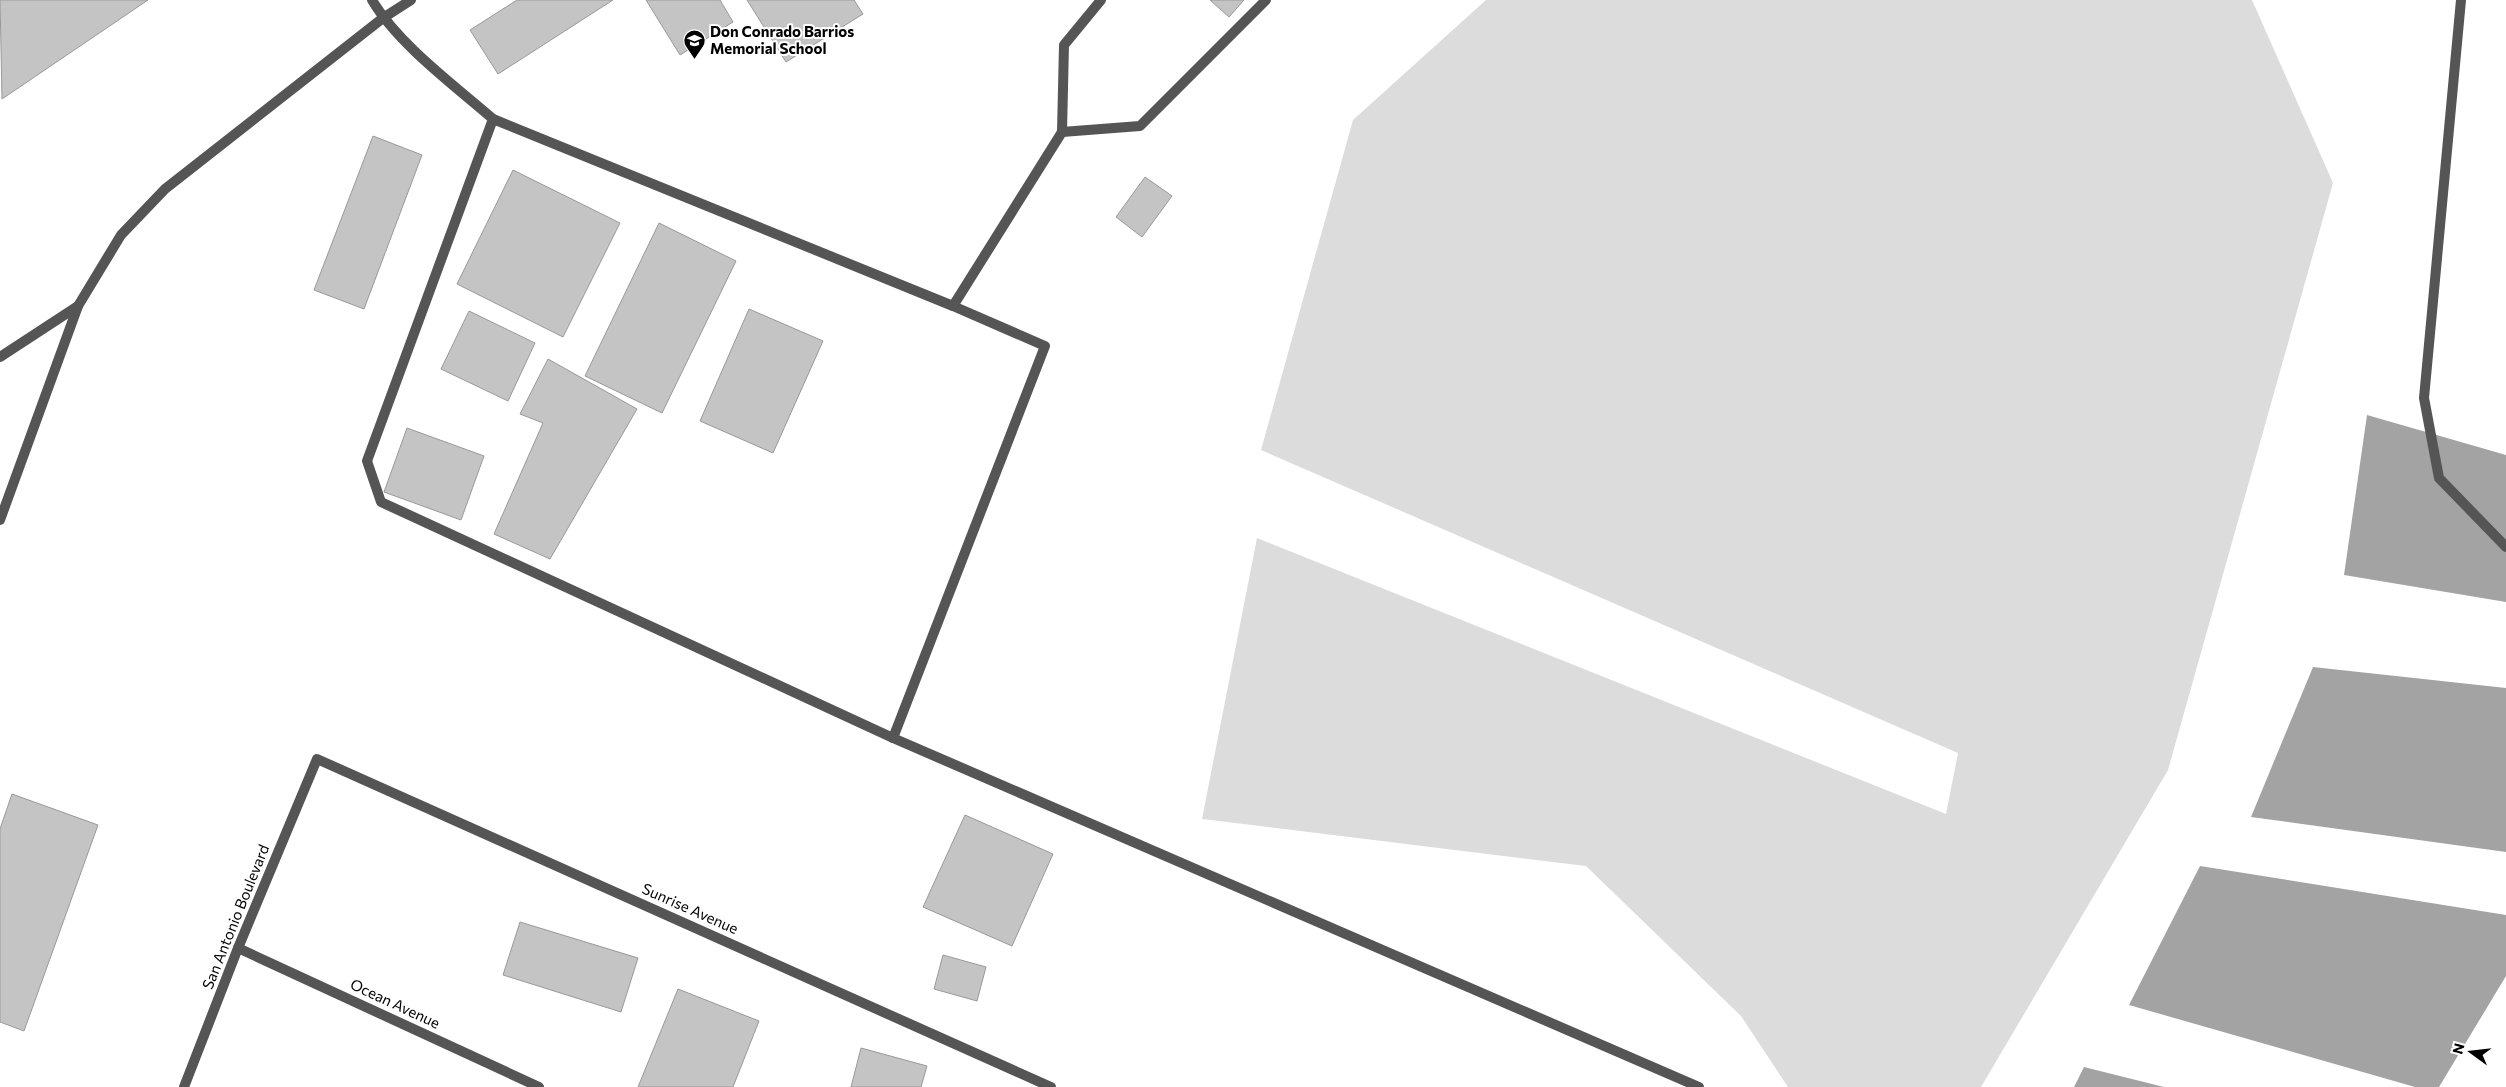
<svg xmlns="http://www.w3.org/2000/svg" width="2506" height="1087" font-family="Commissioner,sans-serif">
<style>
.green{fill:#dcdcdc}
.water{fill:#a3a3a3}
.building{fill:#c4c4c4;stroke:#999}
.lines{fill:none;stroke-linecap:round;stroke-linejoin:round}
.street{stroke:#555;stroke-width:10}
.labels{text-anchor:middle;stroke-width:4;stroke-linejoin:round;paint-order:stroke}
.poi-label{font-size:15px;font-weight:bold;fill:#000;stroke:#fff;text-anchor:start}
.street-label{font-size:15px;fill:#000;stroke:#fff}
</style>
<rect width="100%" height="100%" fill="#fff"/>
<polygon class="green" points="1486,0 2252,0 2333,183 2168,770 1981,1087 1788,1087 1741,1016 1586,866 1202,819 1257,538 1946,814 1958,753 1261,450 1353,120"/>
<g class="water">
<polygon points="2367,415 2506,455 2506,602 2344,575"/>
<polygon points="2313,667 2506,688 2506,852 2251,817"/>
<polygon points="2200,866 2506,915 2506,976 2439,1087 2415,1087 2129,1005"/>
<polygon points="2084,1067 2164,1087 2074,1087"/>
</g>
<g class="building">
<polygon points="0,0 148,0 2,99"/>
<polygon points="517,0 613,0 498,74 470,30"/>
<polygon points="646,0 720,0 733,22 680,55"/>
<polygon points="747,0 854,0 863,14 786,62"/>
<polygon points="1210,0 1244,0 1229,17"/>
<polygon points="373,136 422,155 364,309 314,290"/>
<polygon points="513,170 620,223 563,337 457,284"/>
<polygon points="1145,177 1172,196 1142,237 1116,217"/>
<polygon points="659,223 736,261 662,413 585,376"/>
<polygon points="749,309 823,341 773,453 700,421"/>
<polygon points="469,311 535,343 508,401 441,369"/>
<polygon points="548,359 637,409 550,559 494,534 543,423 520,414"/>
<polygon points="407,428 484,456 461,520 384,492"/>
<polygon points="12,794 98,825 24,1031 0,1022 0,829"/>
<polygon points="965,815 1053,854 1012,946 923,907"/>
<polygon points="520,922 638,958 621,1012 503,975"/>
<polygon points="943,955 986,967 977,1001 934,989"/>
<polygon points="678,989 759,1021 733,1087 638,1087"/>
<polygon points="861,1048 927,1066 921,1087 851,1087"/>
</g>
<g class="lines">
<g class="street">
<path d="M372 0C398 44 454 85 493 119L953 306 1045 346 893 738"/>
<polyline points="2461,0 2424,398 2439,478 2506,547"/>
<polyline points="493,119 367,461 381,502 893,738 1699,1087"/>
<polyline points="1062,132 1140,126 1266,0"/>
<polyline points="953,306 1062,132 1064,45 1101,0"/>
<polyline points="0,357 78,306"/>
<polyline points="0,520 78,306 121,235 165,189 383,18 411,0"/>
<polyline points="238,948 539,1087"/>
<polyline points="184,1087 238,948 317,759 1051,1087"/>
</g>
</g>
<defs>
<symbol id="school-pin" viewBox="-11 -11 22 30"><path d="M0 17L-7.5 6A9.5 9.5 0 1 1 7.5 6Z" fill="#000" stroke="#fff"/><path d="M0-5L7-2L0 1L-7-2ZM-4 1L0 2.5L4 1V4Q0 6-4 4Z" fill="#fff"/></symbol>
</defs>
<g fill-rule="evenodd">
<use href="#school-pin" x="682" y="28" width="25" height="34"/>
</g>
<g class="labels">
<g class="poi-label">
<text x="710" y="37">Don Conrado Barrios<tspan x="710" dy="17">Memorial School</tspan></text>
</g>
<g class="street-label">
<text transform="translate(690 909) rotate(24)" y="5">Sunrise Avenue</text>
<text transform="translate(236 917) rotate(-68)" y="5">San Antonio Boulevard</text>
<text transform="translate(395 1004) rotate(25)" y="5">Ocean Avenue</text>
</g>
</g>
<g transform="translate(2471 1052) rotate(285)" stroke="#ffffff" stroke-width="4" paint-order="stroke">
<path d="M0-4L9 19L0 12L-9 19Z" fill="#000000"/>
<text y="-8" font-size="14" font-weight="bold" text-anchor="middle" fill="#000000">N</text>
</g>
</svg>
